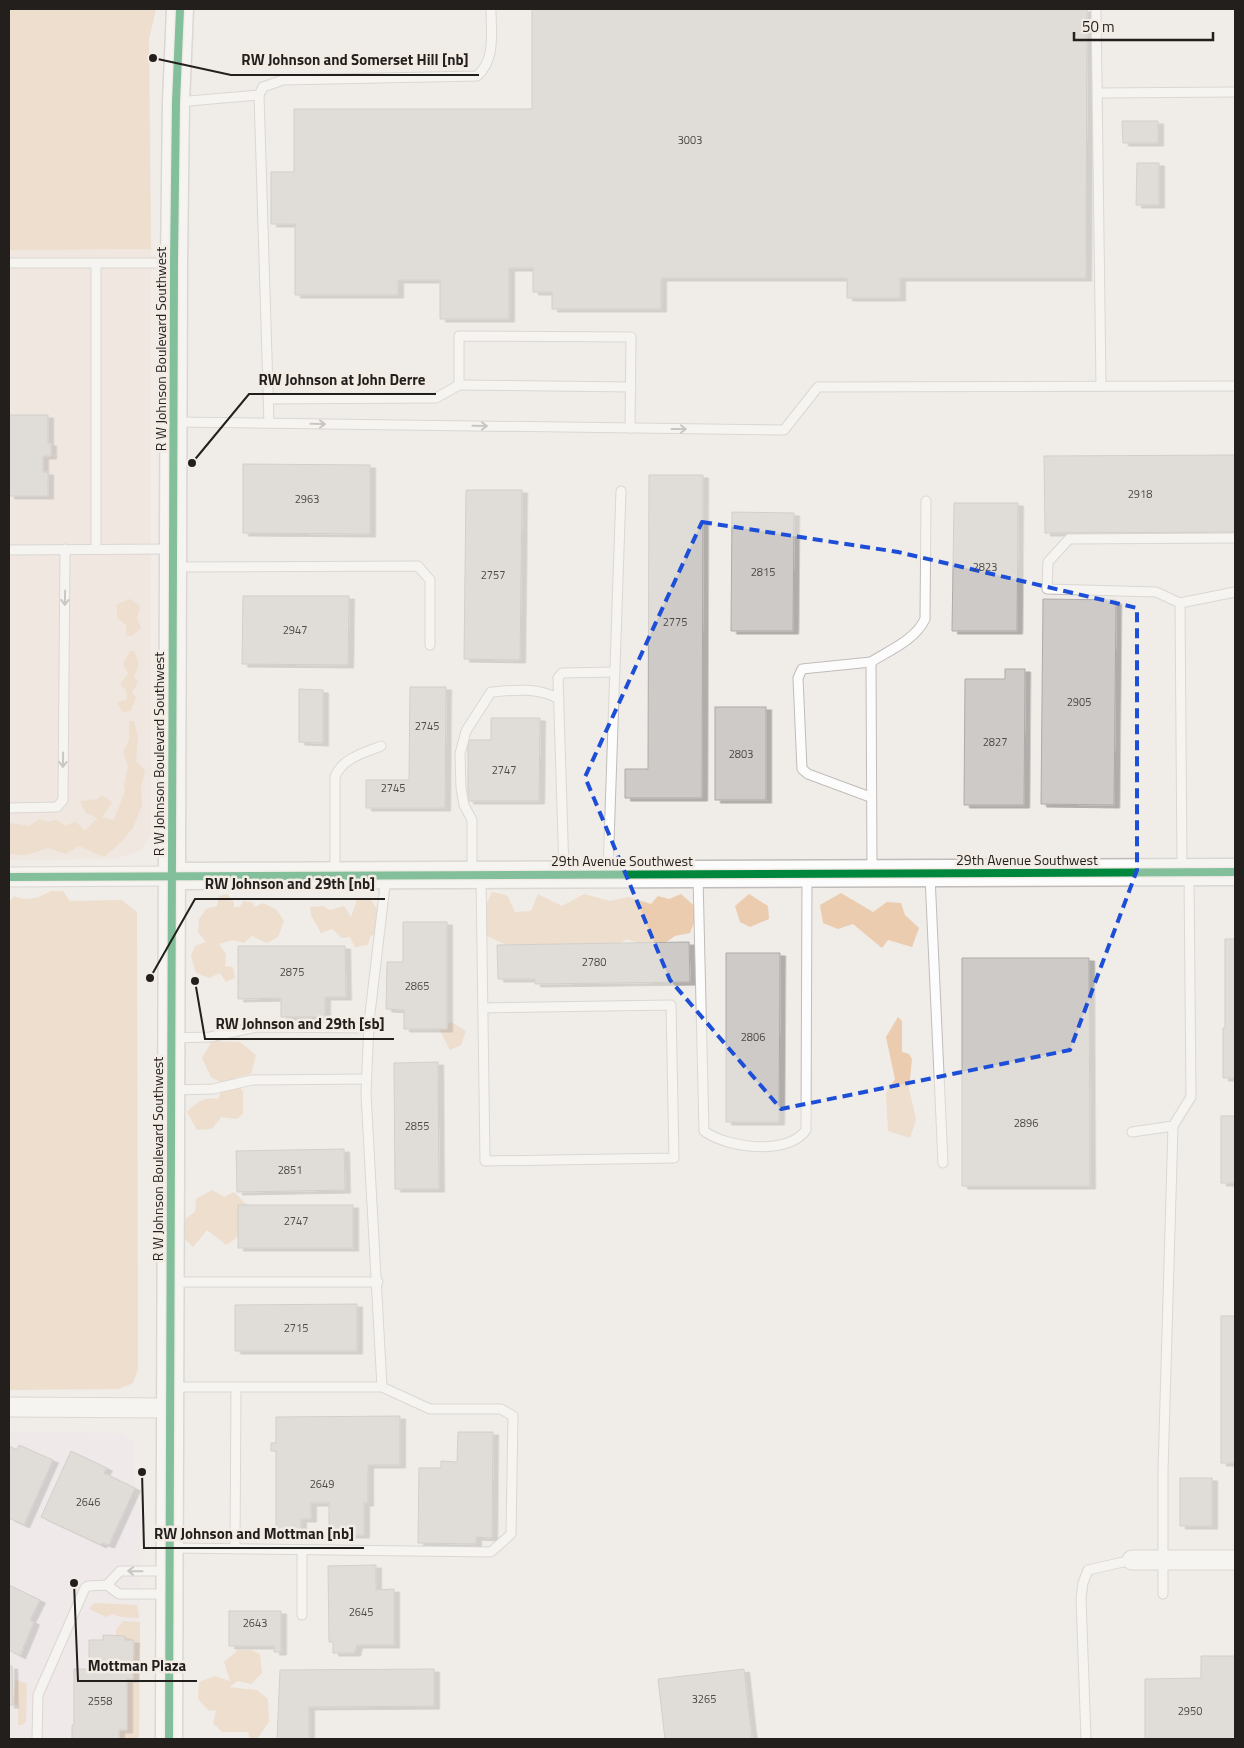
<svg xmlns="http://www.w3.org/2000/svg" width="1244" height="1748" font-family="'Titillium Web',sans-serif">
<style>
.commercial{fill:#ede4ed}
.industrial{fill:#eee0d7}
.green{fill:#ebccae}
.building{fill:#cdcac7;stroke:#aeaba9;filter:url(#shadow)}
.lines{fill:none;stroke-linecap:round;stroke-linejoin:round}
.lane-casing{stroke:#c0bcb9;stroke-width:11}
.street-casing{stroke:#c0bcb9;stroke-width:21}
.secondary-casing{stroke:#c0bcb9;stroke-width:29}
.lane{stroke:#fdfcfc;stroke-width:9}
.street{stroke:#fdfcfc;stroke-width:19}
.secondary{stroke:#fdfcfc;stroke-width:26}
.cycleway-casing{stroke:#f3ece5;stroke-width:11}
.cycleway{stroke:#00873e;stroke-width:8}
.oneway{stroke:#9a9998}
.marked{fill:none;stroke:#1d4ed8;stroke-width:4;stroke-dasharray:10 6;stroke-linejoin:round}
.labels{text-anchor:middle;stroke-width:5;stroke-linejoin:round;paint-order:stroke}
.number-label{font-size:11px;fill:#4d4a48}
.street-label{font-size:14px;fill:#221f1d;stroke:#f3ece5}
.leader{fill:none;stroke:#221f1d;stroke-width:2}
.callout-dot{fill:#221f1d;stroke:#f3ece5;stroke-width:2}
.callout-label{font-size:15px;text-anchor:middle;font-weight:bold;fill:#221f1d;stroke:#f3ece5;stroke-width:5;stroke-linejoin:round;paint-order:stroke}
</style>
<defs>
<filter id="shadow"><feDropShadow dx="5.5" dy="3" stdDeviation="0" flood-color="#0004"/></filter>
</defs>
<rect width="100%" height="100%" fill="#f0ece8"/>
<polygon class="commercial" points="9,1432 121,1433 135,1441 135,1497 140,1509 139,1739 9,1739"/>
<polygon class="industrial" points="151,249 151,834 142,850 116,859 9,860 9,250"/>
<g class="green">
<polygon points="9,9 156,9 149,39 151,249 9,250"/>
<polygon points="130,599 140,606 137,619 141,628 132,636 126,635 126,625 118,619 116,605"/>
<polygon points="130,651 134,651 139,664 134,676 138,682 132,693 136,697 131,711 122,712 117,702 127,700 126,690 120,684 128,674 123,664"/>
<polygon points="129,721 134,721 138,737 136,761 145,771 141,786 142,805 133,828 119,844 104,857 79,846 66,854 48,848 27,855 9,854 9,824 11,823 29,826 40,819 48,822 56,820 66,826 75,821 85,831 97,818 86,813 80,801 98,799 101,795 112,802 102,817 114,820 125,791 124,786 128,766 123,752 129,740"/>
<path d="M51 891H63L70 901 122 900 137 912 138 1369 133 1383 119 1389 9 1390V902L14 896C28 902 38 898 51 891Z"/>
<polygon points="492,892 507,895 515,912 531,911 538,894 562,906 584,894 610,901 628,897 651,904 658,896 669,899 681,894 699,910 690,933 675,936 655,950 627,939 603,953 513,948 487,936 481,916"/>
<polygon points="841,893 873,912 887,902 901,903 905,915 919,928 912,947 888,940 882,948 853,924 838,929 823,923 820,905"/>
<polygon points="227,894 234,902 234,907 240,907 243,901 252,902 255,907 263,903 277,910 284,921 278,937 267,943 252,936 244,943 233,940 219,944 226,954 225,966 233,967 235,978 226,982 220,973 209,978 196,973 191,956 195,946 206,942 198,932 199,919 206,909 217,906 219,896"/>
<polygon points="749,894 768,906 769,919 750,927 740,922 735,906"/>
<polygon points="357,900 371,900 377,909 381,909 377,932 370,937 368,945 355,947 350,937 342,938 332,929 321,933 311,915 310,907 323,906 330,910 344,906 351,917"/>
<polygon points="898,1017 902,1021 902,1052 909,1054 912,1059 909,1089 916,1119 910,1138 888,1131 886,1093 895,1079 886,1037"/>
<polygon points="451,1022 466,1031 461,1045 450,1050 439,1029"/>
<path d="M212 1041 240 1042 256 1055 251 1074 234 1078 243 1092V1114L237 1119 221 1117 212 1129 197 1130 187 1112C197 1102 204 1096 218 1099L222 1089 227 1086 211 1077 202 1058Z"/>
<path d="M212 1190 224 1197 234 1192 247 1205C247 1224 243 1235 226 1245L207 1230 193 1247 182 1236 186 1218 195 1212 196 1199Z"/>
<polygon points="94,1603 137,1605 139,1618 120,1617 113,1614 106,1617 89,1609"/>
<polygon points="123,1621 140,1622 139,1739 119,1739 127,1679 133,1679 133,1640 125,1640 125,1636 116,1635 116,1630"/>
<polygon points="238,1650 251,1650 260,1654 262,1673 251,1684 238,1681 229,1687 257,1690 268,1699 269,1722 257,1739 250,1739 248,1732 222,1732 213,1723 216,1710 209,1711 198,1699 199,1682 215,1676 230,1681 224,1662"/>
<polygon points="15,1679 27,1684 26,1721 23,1725 18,1725 18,1705 13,1705"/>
</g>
<g class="building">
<polygon points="532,9 1087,9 1086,278 900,278 900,298 847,298 847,278 661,278 661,309 552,309 552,292 533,292 533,268 509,268 509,319 440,319 440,280 398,280 398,295 295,295 295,224 271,224 271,172 294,172 294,109 532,109"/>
<polygon points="1122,121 1158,121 1158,143 1123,143"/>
<polygon points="1137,163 1159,163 1159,205 1136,205"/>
<polygon points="9,415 48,415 48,443 51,443 51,456 43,456 43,472 48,472 48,496 9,496"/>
<polygon points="1235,455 1235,532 1045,533 1044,456"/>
<polygon points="243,464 370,465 370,534 243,533"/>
<polygon points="649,475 703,475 702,798 625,798 625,769 648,769"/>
<polygon points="466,490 522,490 520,660 464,659"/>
<polygon points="954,503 1018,503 1017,631 952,631"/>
<polygon points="732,512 794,513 793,631 731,631"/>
<polygon points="243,596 349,596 348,665 242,664"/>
<polygon points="1043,599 1116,600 1114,805 1041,804"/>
<polygon points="1005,669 1025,669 1024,805 964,805 965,679 1005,679"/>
<polygon points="410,687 446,687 445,808 366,808 366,780 409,780"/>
<polygon points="299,689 323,690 323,743 299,742"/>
<rect x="715" y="707" width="51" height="93"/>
<polygon points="491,718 540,718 539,801 468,801 468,740 491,740"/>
<polygon points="403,922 447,922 447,1029 404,1029 404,1010 386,1009 387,962 403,962"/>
<polygon points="1225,939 1235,939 1235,1078 1223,1078 1223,1028 1225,1028"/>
<polygon points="689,942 690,982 535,984 535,979 498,979 497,945"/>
<polygon points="238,946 345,946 346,997 325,997 325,1017 281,1017 281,998 238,999"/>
<polygon points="726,953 780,953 779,1122 726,1122"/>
<polygon points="962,958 1089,958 1090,1186 962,1186"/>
<polygon points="438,1062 439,1189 395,1189 394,1063"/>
<rect x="1221" y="1116" width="14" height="67"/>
<polygon points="344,1149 345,1190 237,1192 236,1151"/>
<rect x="238" y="1205" width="115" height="43"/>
<polygon points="357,1304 357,1351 235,1351 235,1305"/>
<rect x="1221" y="1316" width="14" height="147"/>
<polygon points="400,1416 400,1465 368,1465 368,1503 364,1503 364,1535 329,1535 329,1503 311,1503 311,1519 301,1519 301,1534 276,1534 276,1451 271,1451 271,1443 276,1443 276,1417"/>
<polygon points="458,1432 493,1432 492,1538 476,1537 476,1544 418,1543 419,1468 441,1468 441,1461 457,1462"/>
<polygon points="19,1445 53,1460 24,1525 9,1518 9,1446 17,1450"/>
<polygon points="71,1451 107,1468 104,1473 135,1488 109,1545 102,1543 101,1545 41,1517"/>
<rect x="1180" y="1478" width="32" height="48"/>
<polygon points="376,1565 376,1590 394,1589 394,1645 357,1645 355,1653 333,1653 333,1642 329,1642 328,1566"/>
<polygon points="9,1585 40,1600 30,1620 34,1622 20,1656 9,1650"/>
<polygon points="229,1611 281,1611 281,1652 274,1652 274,1646 229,1646"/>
<polygon points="103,1635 125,1636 125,1640 134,1640 133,1679 127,1679 127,1730 119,1730 119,1739 72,1739 72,1725 74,1725 74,1669 89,1669 89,1640 103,1640"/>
<polygon points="1201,1656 1235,1656 1235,1739 1145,1739 1145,1679 1201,1678"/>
<polygon points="9,1666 12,1666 13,1705 9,1705"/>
<polygon points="434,1669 434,1706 309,1707 309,1739 277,1739 280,1670"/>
<polygon points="744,1669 752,1739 665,1739 658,1679"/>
</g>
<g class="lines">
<defs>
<g id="lane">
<polyline points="1096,9 1101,386"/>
<polyline points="1098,93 1235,92"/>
<polyline points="177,102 259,95"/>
<polyline points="9,263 171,263"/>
<polyline points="96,263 96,549"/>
<polyline points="459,385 631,387"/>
<polyline points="268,399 436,398 459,385 459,336 631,337 630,428"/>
<polyline points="175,422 784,430 818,387 1235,386"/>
<path d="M269 423 259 95 263 87 283 80 477 76C496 60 491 32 491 9"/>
<polyline points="9,550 172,549"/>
<polyline points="175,567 418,566 430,580 430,645"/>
<polyline points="1180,603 1235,592"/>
<polyline points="870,797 808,774 802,769 798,678 802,669 871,662"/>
<polyline points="9,808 57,807 63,800 65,549"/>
<polyline points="1182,869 1180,603 1156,592 1047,589 1048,562 1069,539 1235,538"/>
<path d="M872 870 871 662C890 650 915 640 925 619L926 501"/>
<polyline points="564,871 558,678 562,673 615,672"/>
<polyline points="608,871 621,491"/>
<path d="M335 872V777C342 758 364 753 381 746"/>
<path d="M472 872V820L464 805 461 788 460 754 466 731 491 692C514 690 538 687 559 699"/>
<polyline points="930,876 943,1163"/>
<path d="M698 877 704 1131C727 1148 788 1156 806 1130L807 876"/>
<polyline points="481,878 485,1161 674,1158 671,1005 483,1008"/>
<polyline points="172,1038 210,1037 257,1027 368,1028"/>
<polyline points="173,1090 213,1089 252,1080 366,1079"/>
<polyline points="1132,1132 1173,1126 1191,1097 1189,875"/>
<polyline points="173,1282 378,1282"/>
<polyline points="382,1387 366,1094 369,1022 386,877"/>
<polyline points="173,1548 491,1552 511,1534 513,1416 501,1409 430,1409 382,1387 173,1387"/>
<polyline points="235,1549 236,1387"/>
<polyline points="302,1550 302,1615"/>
<polyline points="107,1585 120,1571 168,1571"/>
<polyline points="1163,1594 1163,1471 1173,1126"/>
<polyline points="37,1739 38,1695 85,1588 88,1586 107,1585 119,1594 167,1594"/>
<polyline points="1086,1739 1081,1598 1083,1583 1088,1570 1132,1560"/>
</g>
<g id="street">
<polyline points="9,877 171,876"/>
<polyline points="9,1407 170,1408"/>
<polyline points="1132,1560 1235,1560"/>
</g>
<g id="secondary">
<polyline points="171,876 1235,872"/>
<polyline points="169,1739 174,263 176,102 180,9"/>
</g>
</defs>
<use href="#lane" class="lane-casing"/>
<use href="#street" class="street-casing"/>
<use href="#secondary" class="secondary-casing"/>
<use href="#lane" class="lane"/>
<use href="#street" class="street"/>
<use href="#secondary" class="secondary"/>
<defs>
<g id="cycleway">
<polyline points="9,877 1235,872"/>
<polyline points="169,1739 174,263 176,102 180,9"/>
</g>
</defs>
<use href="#cycleway" class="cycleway-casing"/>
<use href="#cycleway" class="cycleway"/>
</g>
<defs><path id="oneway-shaft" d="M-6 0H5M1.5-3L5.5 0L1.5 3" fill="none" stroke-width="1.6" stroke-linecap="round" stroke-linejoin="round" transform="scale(1.25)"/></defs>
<g class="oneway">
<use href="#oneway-shaft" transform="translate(318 424) rotate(1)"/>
<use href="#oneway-shaft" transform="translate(480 426) rotate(1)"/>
<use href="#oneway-shaft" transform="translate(679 429)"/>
<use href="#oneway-shaft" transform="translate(65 598) rotate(91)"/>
<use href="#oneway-shaft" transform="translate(63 760) rotate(91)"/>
<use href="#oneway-shaft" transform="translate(135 1571) rotate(-179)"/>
</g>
<path d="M0 0H1244V1748H0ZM702 522 898 552 1137 608V870L1070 1050 781 1109 670 980 585 777Z" fill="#f0ece8" fill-opacity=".55" fill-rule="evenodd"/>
<path class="marked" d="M702 522 898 552 1137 608V870L1070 1050 781 1109 670 980 585 777Z"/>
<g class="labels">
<g class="number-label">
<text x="690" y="144">3003</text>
<text x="1140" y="498">2918</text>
<text x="307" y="503">2963</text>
<text x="985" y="571">2823</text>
<text x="763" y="576">2815</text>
<text x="493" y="579">2757</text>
<text x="675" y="626">2775</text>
<text x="295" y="634">2947</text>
<text x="1079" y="706">2905</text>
<text x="427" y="730">2745</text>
<text x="995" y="746">2827</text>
<text x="741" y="758">2803</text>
<text x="504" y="774">2747</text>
<text x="393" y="792">2745</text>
<text x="594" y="966">2780</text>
<text x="292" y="976">2875</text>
<text x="417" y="990">2865</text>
<text x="753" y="1041">2806</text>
<text x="1026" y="1127">2896</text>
<text x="417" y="1130">2855</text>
<text x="290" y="1174">2851</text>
<text x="296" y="1225">2747</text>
<text x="296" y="1332">2715</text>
<text x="322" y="1488">2649</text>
<text x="88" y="1506">2646</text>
<text x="361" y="1616">2645</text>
<text x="255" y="1627">2643</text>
<text x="704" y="1703">3265</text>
<text x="100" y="1705">2558</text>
<text x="1190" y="1715">2950</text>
</g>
<g class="street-label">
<text transform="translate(161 349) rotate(-90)" y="5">R W Johnson Boulevard Southwest</text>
<text transform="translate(159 754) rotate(-90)" y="5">R W Johnson Boulevard Southwest</text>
<text x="1027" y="865">29th Avenue Southwest</text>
<text x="622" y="866">29th Avenue Southwest</text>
<text transform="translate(158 1159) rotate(-90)" y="5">R W Johnson Boulevard Southwest</text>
</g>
</g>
<path class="leader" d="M153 58L231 75H479M192 463L249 394H436M150 978L195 899H385M195 981L205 1039H394M142 1472L144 1548H364M74 1583L78 1681H197"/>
<g class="callout-dot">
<circle cx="153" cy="58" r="5"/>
<circle cx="192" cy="463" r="5"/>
<circle cx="150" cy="978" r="5"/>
<circle cx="195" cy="981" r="5"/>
<circle cx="142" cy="1472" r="5"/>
<circle cx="74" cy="1583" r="5"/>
</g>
<g class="callout-label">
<text x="355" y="65">RW Johnson and Somerset Hill [nb]</text>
<text x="342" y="385">RW Johnson at John Derre</text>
<text x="290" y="889">RW Johnson and 29th [nb]</text>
<text x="300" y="1029">RW Johnson and 29th [sb]</text>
<text x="254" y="1539">RW Johnson and Mottman [nb]</text>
<text x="137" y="1671">Mottman Plaza</text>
</g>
<rect width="1244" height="1748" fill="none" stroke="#221f1d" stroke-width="20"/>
<path d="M1074 32v8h139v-8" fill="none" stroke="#221f1d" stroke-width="2.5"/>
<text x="1082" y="32" font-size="15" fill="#221f1d" stroke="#f3ece5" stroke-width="4" paint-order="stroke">50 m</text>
</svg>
